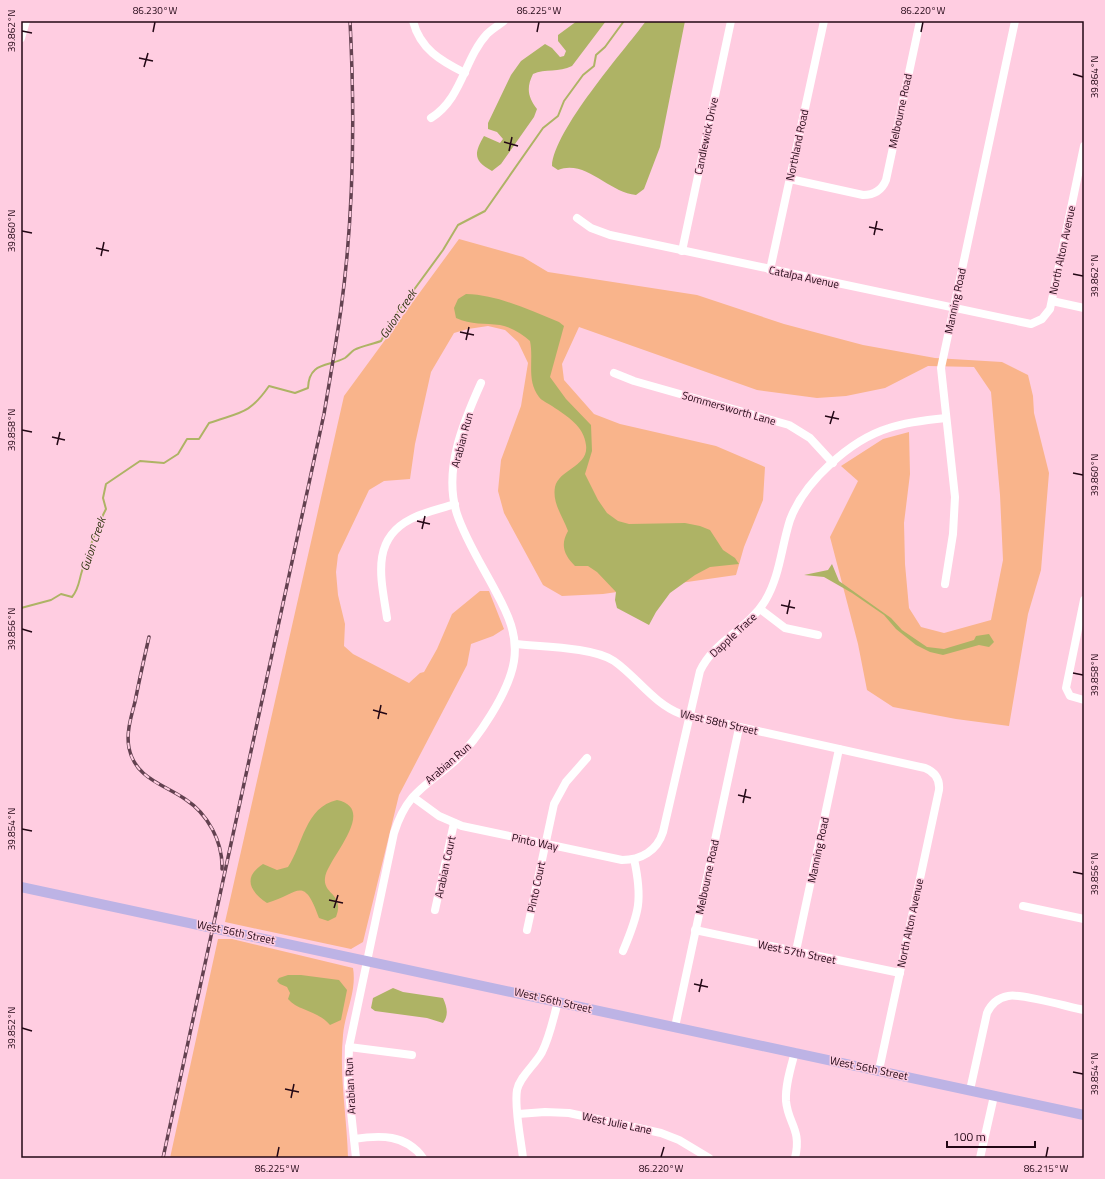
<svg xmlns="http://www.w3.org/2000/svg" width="1105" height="1179" font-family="'Titillium Web',sans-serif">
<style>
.green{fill:#f9b48b}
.water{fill:#aeb365}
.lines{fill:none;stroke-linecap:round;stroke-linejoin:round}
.stream{stroke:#aeb365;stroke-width:2}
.minor{stroke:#fff;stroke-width:8}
.major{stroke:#bdb3e5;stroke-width:10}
.rail-casing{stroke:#634150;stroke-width:3.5}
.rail{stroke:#ffcde1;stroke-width:2;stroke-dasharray:6;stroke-linecap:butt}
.ticks{fill:none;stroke:#230715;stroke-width:1.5}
.labels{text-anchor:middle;stroke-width:3;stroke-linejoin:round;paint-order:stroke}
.street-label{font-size:11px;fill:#230715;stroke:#ffcde1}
.water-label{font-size:12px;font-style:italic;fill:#363816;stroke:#ffcde1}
.neatline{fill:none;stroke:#230715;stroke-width:1.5}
.ticks-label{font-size:10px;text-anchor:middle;fill:#230715}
</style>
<rect width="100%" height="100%" fill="#ffcde1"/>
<g class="green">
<polygon points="459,239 523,257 548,272 697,295 784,324 863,345 935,358 1002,362 1028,375 1033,396 1034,413 1049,473 1041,570 1028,614 1009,726 956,719 893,707 867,690 858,644 830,537 858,481 841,466 883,439 909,432 910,474 904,523 905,564 909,608 921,627 944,633 991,620 1003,560 1000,495 991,392 974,367 928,366 885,388 846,396 817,398 757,390 579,327 562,364 564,380 594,414 620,424 716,446 765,467 763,500 744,547 736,575 603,594 562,596 543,585 504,513 498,491 501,460 521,406 528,363 518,342 505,330 488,326 468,329 454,333 431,372 415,444 410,479 384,481 369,490 338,555 336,572 338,595 345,624 344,646 353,654 409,683 420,673 424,672 437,649 452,614 480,591 489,591 504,629 493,636 471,644 467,665 399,795 363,942 351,949 225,922 344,396"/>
<path d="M218 939H232L353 968C357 991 345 1012 343 1035 339 1076 347 1117 348 1158H170Z"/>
</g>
<g class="water">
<path d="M577 21H606L572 66C559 73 545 68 533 74 526 88 528 97 537 109L534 117 501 164 492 171C473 161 474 153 484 136L500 143 503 139 497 132 488 129V123L511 75 521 61 545 44 552 48 560 57 564 56 566 51 558 41V35Z"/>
<path d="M646 21H685L660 147 644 189 636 195C609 193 586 159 558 170L552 166C554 130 623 52 646 21Z"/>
<path d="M466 294C499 295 529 310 559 322L564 326 550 377 566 399 591 425 592 451 585 474 598 500 607 513 618 521 629 524 685 523 700 526 710 530 723 550 735 558 739 564 710 567 695 575 670 593 656 612 649 625 617 608 615 600 616 592 597 572 588 566H575C564 555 560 545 568 531 563 517 552 503 555 487 559 469 589 467 586 445 584 426 567 416 552 406 548 403 542 401 539 397 526 380 534 360 530 341 522 334 511 327 500 325 485 323 471 325 456 318L454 308 458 299Z"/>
<polygon points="832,564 839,581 891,618 902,630 927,647 944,649 974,640 976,636 989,634 994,642 989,647 979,645 943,655 930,652 916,645 896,629 884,615 852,593 824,577 804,575 828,570"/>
<path d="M337 800C379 809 327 859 325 878 323 895 345 893 336 917L328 921 319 918C303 874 299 894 267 903 249 891 243 877 263 864L277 870 288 867C303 845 305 807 337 800Z"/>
<path d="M288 975H301L339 980 347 990 341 1020 330 1025C317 1010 298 1011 288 999L290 993 287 987 280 984 277 981 279 978Z"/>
<path d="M393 988 403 992 443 998C447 1007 449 1015 443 1023L427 1018 375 1011 371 1008 373 998Z"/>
</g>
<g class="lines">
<path class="stream" d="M21 608 51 600 61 594 72 597C79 589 79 580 82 571 89 550 96 528 106 509L103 498 106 484 140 461 164 463 178 454 187 439H199L209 423C240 412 249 415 269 386L295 393 308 388C309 361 329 367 345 358 348 356 351 352 354 350 361 346 373 344 381 341L394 317 443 250 458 225 485 211 543 128 558 116 564 101 583 75 594 66 596 55 605 47 624 21"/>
<g class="minor">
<path d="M413 21C420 49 441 61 465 73"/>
<polyline points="21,38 26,21"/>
<path d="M431 118C462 99 464 59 487 34 492 29 499 25 504 21"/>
<path d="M790 179 863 195C875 195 882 190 886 180L920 21"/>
<polyline points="577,218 591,228 610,235 1031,324 1042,319 1050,309 1084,146"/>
<polyline points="682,251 731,21"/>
<polyline points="770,270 824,21"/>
<polyline points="1052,301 1084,308"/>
<polyline points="614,373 634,381 789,425 810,438 833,463"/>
<polyline points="945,584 953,534 955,497 941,368 1015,21"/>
<polyline points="1084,600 1066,688 1070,696 1084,700"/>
<polyline points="760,609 785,628 818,635"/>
<path d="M387 618C382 582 369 540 411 519 424 512 440 509 455 504"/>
<path d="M515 644C542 647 593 647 614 661 637 677 654 704 681 714L925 768C935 772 940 779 939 790L879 1070"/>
<path d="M413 797 439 816 462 826 622 860C641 860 657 851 663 832L700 671C714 641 748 629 765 601 780 576 781 548 790 520 804 482 850 440 889 428 907 422 926 420 946 418"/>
<polyline points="1023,906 1084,919"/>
<polyline points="435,910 454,823"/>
<polyline points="527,930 554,804 566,782 587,758"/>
<polyline points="695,930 900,973"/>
<path d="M623 951C639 913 643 900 634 859"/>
<polyline points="796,951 839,749"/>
<polyline points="675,1027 739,728"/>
<polyline points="349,1047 412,1055"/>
<path d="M795 1052C791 1067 785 1085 786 1101 788 1124 802 1129 795 1158"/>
<path d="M970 1090 987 1013C991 1004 998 998 1008 996 1021 993 1068 1007 1084 1010"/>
<polyline points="518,1114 545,1112 569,1113 661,1133 679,1140 709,1158"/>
<path d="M354 1139C380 1135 406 1134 423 1158"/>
<path d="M356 1158 348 1084 349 1047 394 833C407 792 425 787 455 761 478 739 509 692 514 661 518 635 508 614 496 592 483 567 466 541 457 514 443 470 463 423 481 383"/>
<path d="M523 1158C521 1140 514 1107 517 1090 520 1076 535 1065 542 1052 550 1036 553 1019 558 1002"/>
<polyline points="980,1158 994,1096"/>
</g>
<polyline class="major" points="21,887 1084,1115"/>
<defs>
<g id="rail">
<path d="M149 637C144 659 139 681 135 702 131 717 126 733 129 748 135 778 163 784 185 799 208 814 223 842 222 869"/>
<path d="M163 1158 324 414C330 379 336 344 341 309 354 214 355 117 350 21"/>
</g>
</defs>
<use href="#rail" class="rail-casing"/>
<use href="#rail" class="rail"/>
</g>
<path class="ticks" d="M22 31 32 33M153 32 155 22M537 32 539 22M921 32 923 22M139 58 153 61M144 67 148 53M1073 74 1083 77M504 142 518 146M509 151 512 137M869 227 883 230M22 231 32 233M874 235 877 221M96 248 109 251M101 256 104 242M1073 274 1083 276M460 332 474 335M466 340 469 327M825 416 839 419M830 424 834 411M22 430 32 432M52 437 65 440M57 445 60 432M1073 473 1083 475M417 521 430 524M422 529 425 516M781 605 795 608M787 614 790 600M22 629 32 632M1073 673 1083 675M373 710 387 714M378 719 381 705M738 795 751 798M743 803 746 789M22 829 32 831M1073 872 1083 874M329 900 343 903M334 908 338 895M694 984 708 987M699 992 702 979M22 1028 32 1031M1073 1072 1083 1074M285 1089 299 1092M291 1098 294 1084M277 1157 279 1147M661 1157 664 1147M1046 1157 1048 1147"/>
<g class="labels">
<g class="street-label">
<text transform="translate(900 111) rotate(-78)" y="4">Melbourne Road</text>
<text transform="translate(706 136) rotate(-78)" y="4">Candlewick Drive</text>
<text transform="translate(797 145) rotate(-78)" y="4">Northland Road</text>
<text transform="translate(1062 250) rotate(-78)" y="4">North Alton Avenue</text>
<text transform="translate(804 277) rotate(12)" y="4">Catalpa Avenue</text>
<text transform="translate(955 301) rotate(-78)" y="4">Manning Road</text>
<text transform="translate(729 408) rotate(16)" y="4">Sommersworth Lane</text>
<text transform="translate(462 440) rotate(-75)" y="4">Arabian Run</text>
<text transform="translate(733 635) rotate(-43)" y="4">Dapple Trace</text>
<text transform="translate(719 722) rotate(13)" y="4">West 58th Street</text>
<text transform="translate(448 763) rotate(-41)" y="4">Arabian Run</text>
<text transform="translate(535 842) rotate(12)" y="4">Pinto Way</text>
<text transform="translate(818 850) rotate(-78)" y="4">Manning Road</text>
<text transform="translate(445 867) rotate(-78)" y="4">Arabian Court</text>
<text transform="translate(707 877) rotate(-78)" y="4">Melbourne Road</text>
<text transform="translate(536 887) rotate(-78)" y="4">Pinto Court</text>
<text transform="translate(910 923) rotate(-78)" y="4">North Alton Avenue</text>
<text transform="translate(236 932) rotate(12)" y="4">West 56th Street</text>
<text transform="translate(797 952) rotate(12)" y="4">West 57th Street</text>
<text transform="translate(553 1000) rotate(13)" y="4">West 56th Street</text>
<text transform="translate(869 1068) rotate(12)" y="4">West 56th Street</text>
<text transform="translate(350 1086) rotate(-93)" y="4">Arabian Run</text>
<text transform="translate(617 1123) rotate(12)" y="4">West Julie Lane</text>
</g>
<g class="water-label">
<text transform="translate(398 314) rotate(-56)" y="4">Guion Creek</text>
<text transform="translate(93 544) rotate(-71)" y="4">Guion Creek</text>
</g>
</g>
<rect width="1105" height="1179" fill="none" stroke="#ffcde1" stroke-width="44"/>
<path d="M947 1141v6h88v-6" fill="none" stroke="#230715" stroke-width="2"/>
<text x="953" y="1141" font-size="12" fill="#230715" stroke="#ffcde1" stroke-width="3" paint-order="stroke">100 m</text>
<rect x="22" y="22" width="1061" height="1135" class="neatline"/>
<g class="ticks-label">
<text x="155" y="14">86.230°W</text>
<text x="539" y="14">86.225°W</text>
<text x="923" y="14">86.220°W</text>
<text transform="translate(11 31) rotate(-90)" y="4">39.862°N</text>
<text transform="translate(1094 77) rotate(-90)" y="4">39.864°N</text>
<text transform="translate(11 231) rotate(-90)" y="4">39.860°N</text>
<text transform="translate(1094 276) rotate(-90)" y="4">39.862°N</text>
<text transform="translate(11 430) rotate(-90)" y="4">39.858°N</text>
<text transform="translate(1094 475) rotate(-90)" y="4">39.860°N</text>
<text transform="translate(11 629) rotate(-90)" y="4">39.856°N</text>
<text transform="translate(1094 675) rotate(-90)" y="4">39.858°N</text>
<text transform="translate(11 829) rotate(-90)" y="4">39.854°N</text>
<text transform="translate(1094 874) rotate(-90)" y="4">39.856°N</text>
<text transform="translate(11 1028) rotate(-90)" y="4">39.852°N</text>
<text transform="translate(1094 1074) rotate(-90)" y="4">39.854°N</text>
<text x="277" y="1172">86.225°W</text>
<text x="661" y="1172">86.220°W</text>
<text x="1046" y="1172">86.215°W</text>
</g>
</svg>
